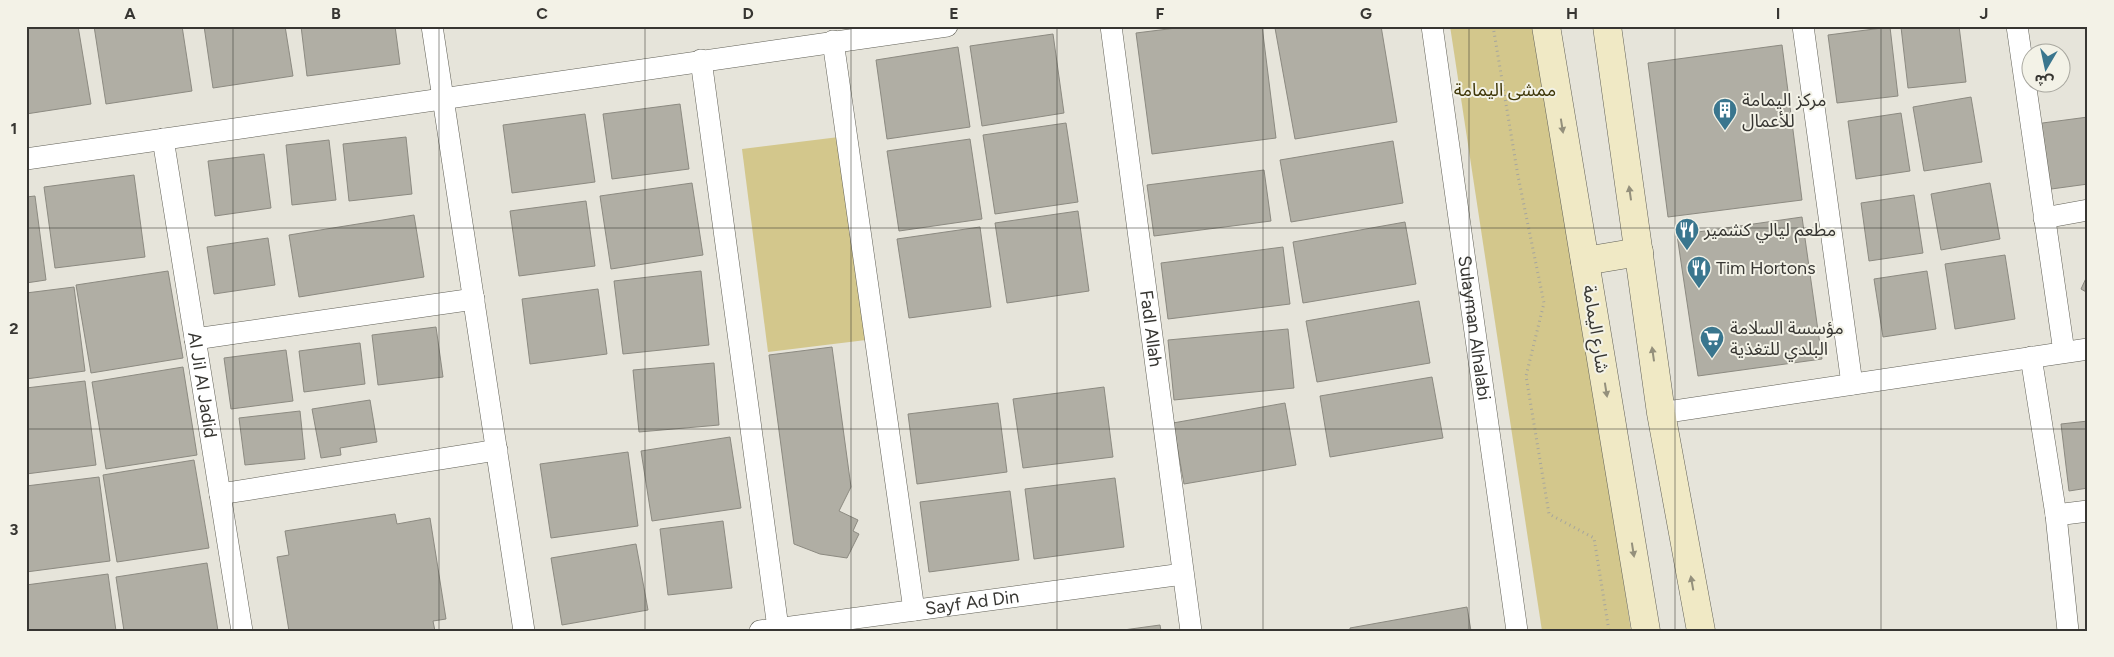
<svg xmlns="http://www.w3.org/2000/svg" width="2114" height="657" font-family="Figtree,'Noto Sans Arabic',sans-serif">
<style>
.green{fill:#d3c78c}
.building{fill:#b0aea4;stroke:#8c8a81}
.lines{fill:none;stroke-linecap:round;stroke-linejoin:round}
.minor-casing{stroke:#616057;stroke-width:22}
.secondary-casing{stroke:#616057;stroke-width:29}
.path{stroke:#a6a59d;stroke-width:3;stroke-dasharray:1 4;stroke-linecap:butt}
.minor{stroke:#fff;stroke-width:21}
.secondary{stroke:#f0e9c5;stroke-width:28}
.oneway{fill:#94907c}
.grid{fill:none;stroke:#373632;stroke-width:1;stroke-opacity:0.55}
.labels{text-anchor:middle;stroke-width:4;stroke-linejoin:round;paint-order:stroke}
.park-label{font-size:18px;fill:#3e3607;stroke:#f3f2e7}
.poi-label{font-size:18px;fill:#373632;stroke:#f3f2e7;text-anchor:start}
.street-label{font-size:18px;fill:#373632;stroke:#f3f2e7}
.neatline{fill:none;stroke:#373632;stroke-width:2}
.grid-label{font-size:16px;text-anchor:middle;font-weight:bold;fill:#373632}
</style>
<rect width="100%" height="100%" fill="#e6e4da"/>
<g class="green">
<polygon points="1450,26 1541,26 1631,631 1542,631"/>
<polygon points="839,137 866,340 768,352 742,149"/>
</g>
<g class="building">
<polygon points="26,26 78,26 91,104 26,114"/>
<polygon points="94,26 182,26 192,91 106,104"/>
<polygon points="204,26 285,26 293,76 213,88"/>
<polygon points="301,26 395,26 400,64 307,76"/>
<polygon points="1192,26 1262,26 1276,138 1152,154 1136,33"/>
<polygon points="1287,26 1381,26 1397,122 1295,139 1275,28"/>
<polygon points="1912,26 1959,26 1966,82 1908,88 1901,27"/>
<polygon points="1890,27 1898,96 1837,103 1828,35"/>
<polygon points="1053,34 1064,113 982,126 970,46"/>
<polygon points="1782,45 1802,200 1668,217 1648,63"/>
<polygon points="958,47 970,127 887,139 876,60"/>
<polygon points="1971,97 1982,162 1924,171 1913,107"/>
<polygon points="680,104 689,169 612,179 603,114"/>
<polygon points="1901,113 1910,171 1856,179 1848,121"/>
<polygon points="585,114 595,182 512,193 503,125"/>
<polygon points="2088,117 2088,184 2044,190 2035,124"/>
<polygon points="1066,123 1078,202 995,214 983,135"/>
<polygon points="406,137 412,194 349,201 343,144"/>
<polygon points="970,139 982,219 899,231 887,151"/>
<polygon points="329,140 336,200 292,205 286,145"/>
<polygon points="1393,141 1403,203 1291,222 1280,160"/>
<polygon points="264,154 271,208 215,216 208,161"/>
<polygon points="1264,170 1271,221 1154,236 1147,185"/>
<polygon points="134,175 145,257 55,268 44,187"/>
<polygon points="692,183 703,255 611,269 600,196"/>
<polygon points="1990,183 2000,239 1941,250 1931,194"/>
<polygon points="1914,195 1923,253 1869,261 1861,203"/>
<polygon points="35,196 46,280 26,283 26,197"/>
<polygon points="586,201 595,266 519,276 510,211"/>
<polygon points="1078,211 1089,291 1007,303 995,223"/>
<polygon points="414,215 424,277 299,297 289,235"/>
<polygon points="1802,217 1822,359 1698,376 1677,235"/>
<polygon points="1405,222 1416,284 1303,303 1293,242"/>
<polygon points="980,227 991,307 909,318 897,239"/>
<polygon points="268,238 275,285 214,294 207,247"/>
<polygon points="1283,247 1290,304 1168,319 1161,263"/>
<polygon points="2005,255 2015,319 1955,329 1945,264"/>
<polygon points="168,271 183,358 91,373 76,285"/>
<polygon points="701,271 709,345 623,354 614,281"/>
<polygon points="1927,271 1936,329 1883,337 1874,279"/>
<polygon points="2088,274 2088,293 2081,289"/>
<polygon points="74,287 85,371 26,379 26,293"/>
<polygon points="598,289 607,354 530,364 522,299"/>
<polygon points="1419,301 1430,363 1317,382 1306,321"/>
<polygon points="436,327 443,377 378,385 372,335"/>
<polygon points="1288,329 1294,388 1174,400 1168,340"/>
<polygon points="360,343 365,384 304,392 299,351"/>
<polygon points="832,347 851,487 839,511 858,520 853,531 859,534 847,558 820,554 794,544 769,355"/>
<polygon points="286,350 293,401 231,409 224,358"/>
<polygon points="714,363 719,425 639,432 633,370"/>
<polygon points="183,367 197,455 106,469 92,382"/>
<polygon points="1432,377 1443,438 1330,457 1320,396"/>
<polygon points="85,381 96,465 26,474 26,388"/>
<polygon points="1104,387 1113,457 1023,468 1013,399"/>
<polygon points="370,400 377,442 340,448 341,455 321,458 312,409"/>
<polygon points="998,403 1007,472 917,484 908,414"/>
<polygon points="1285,403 1296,465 1184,484 1173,423"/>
<polygon points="300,411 305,459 245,465 239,418"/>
<polygon points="2088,421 2088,488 2069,491 2061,424"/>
<polygon points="730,437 741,508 652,521 641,451"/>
<polygon points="628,452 638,526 551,538 540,464"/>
<polygon points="194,460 209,548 117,562 103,475"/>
<polygon points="99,477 110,561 26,572 26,486"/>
<polygon points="1115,478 1124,547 1034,559 1025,489"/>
<polygon points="1010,491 1019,560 929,572 920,502"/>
<polygon points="395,514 397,524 430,518 446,619 433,621 435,631 289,631 277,557 289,555 285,531"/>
<polygon points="723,521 732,588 668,595 660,529"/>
<polygon points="636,544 648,610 562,625 551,558"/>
<polygon points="207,563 218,631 124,631 116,577"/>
<polygon points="108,574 116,631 26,631 26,585"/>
<polygon points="1467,607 1471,631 1350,631 1350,628"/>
<polygon points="1160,625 1161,631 1116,631"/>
</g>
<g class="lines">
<defs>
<g id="minor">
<polyline points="432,26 524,631"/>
<path id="s1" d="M1111 26 1191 631"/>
<path id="s2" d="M1432 26 1517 631"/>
<polyline points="1803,26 1852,384"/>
<polyline points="2017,26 2064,352"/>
<polyline points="833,41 914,610"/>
<polyline points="701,60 778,628"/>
<path id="s3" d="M163 139 242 631"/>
<polyline points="26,159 947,26"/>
<polyline points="2044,218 2088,210"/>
<polyline points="195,339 474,299"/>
<polyline points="2031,357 2056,515 2068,631"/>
<polyline points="1661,413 2088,349"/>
<polyline points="220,494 497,450"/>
<polyline points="2056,515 2088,511"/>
<path id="s4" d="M760 631 1183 574"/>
</g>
<g id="secondary">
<polyline points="1546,26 1646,631"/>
<polyline points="1607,26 1661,413 1701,631"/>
<polyline points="1585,261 1639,252"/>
</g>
</defs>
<use href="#minor" class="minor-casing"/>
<use href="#secondary" class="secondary-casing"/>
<polyline class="path" points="1493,26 1518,176 1544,303 1526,376 1549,514 1594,538 1609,631"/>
<use href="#minor" class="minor"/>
<use href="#secondary" class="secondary"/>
</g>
<defs><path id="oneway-solid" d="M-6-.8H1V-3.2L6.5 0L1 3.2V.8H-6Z" transform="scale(1.25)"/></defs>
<g class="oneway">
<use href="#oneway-solid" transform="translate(1562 126) rotate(81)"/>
<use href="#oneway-solid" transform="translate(1630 193) rotate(-98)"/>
<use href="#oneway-solid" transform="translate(1653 354) rotate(-98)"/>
<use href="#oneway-solid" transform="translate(1606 390) rotate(81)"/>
<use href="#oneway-solid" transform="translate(1633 550) rotate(81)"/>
<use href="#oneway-solid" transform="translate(1692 583) rotate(-100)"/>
</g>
<path class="grid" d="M233 26V631M439 26V631M645 26V631M851 26V631M1057 26V631M1263 26V631M1469 26V631M1675 26V631M1881 26V631M26 228H2088M26 429H2088"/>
<defs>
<symbol id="building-pin" viewBox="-11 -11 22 30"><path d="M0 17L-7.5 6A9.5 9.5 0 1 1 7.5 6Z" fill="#3a768e" stroke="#f3f2e7"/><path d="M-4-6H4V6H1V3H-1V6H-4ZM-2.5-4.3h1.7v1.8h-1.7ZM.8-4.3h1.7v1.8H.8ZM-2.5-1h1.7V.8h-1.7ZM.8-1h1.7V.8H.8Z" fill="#fff"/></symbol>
<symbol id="restaurant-pin" viewBox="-11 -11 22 30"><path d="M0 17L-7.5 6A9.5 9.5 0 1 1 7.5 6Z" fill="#3a768e" stroke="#f3f2e7"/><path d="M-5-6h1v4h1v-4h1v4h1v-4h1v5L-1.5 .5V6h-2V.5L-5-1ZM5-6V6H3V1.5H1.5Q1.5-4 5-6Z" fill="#fff"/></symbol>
<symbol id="supermarket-pin" viewBox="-11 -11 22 30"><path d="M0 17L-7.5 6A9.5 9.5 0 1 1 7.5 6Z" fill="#3a768e" stroke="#f3f2e7"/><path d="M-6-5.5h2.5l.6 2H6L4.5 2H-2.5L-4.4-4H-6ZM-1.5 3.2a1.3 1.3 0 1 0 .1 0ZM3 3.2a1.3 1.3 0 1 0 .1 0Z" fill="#fff"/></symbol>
</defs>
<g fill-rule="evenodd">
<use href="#building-pin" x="1711" y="96" width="28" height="38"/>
<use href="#restaurant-pin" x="1673" y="216" width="28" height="38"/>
<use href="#restaurant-pin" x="1685" y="254" width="28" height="38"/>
<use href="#supermarket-pin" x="1698" y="324" width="28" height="38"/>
</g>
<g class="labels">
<g class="park-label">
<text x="1505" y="96">ممشى اليمامة</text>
</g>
<g class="poi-label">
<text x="1742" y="106">مركز اليمامة<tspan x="1742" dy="21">للأعمال</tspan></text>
<text x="1704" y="236">مطعم ليالي كشمير</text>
<text x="1716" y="274">Tim Hortons</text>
<text x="1730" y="334">مؤسسة السلامة<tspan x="1730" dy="21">البلدي للتغذية</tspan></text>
</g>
<g class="street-label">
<text dy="6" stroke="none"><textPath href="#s1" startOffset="305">Fadl Allah</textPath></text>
<text dy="6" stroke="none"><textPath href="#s2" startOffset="305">Sulayman Alhalabi</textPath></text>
<text transform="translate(1596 329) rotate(81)" y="6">شارع اليمامة</text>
<text dy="6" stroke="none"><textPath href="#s3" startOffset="249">Al Jil Al Jadid</textPath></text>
<text dy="6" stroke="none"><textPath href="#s4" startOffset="214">Sayf Ad Din</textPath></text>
</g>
</g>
<rect width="2114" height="657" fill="none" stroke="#f3f2e7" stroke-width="55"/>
<g transform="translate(2046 68) rotate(189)"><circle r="24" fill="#f3f2e7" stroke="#a8a79f"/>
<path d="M0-4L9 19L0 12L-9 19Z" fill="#3a768e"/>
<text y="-8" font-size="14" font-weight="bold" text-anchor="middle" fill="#373632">ش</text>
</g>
<rect x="28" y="28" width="2058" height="602" class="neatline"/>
<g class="grid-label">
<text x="130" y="19">A</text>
<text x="336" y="19">B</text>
<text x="542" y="19">C</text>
<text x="748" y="19">D</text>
<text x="954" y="19">E</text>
<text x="1160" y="19">F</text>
<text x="1366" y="19">G</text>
<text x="1572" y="19">H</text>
<text x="1778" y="19">I</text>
<text x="1984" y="19">J</text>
<text x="14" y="134">1</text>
<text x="14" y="334">2</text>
<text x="14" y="535">3</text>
</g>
</svg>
